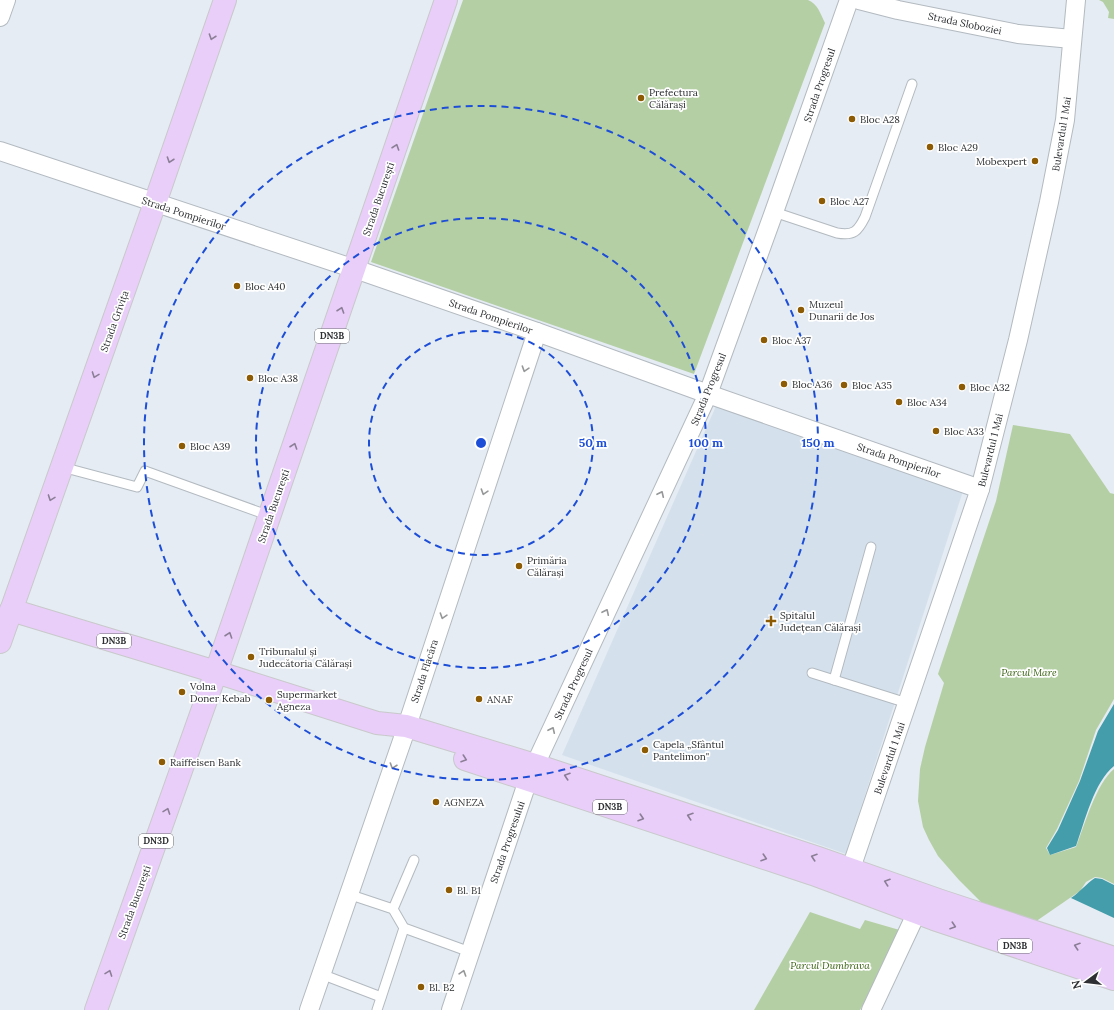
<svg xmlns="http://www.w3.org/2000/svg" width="1114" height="1010" font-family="Lora,serif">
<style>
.built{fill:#d4e1ed}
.green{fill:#b5cfa5}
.water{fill:#439daa}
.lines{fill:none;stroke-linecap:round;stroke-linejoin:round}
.service-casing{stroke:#b3bac0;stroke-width:11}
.minor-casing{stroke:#b3bac0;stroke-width:20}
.primary-casing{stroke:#c8c9ca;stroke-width:24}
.service{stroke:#fff;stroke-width:9}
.minor{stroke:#fff;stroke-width:18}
.primary{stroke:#e9cefa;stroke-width:22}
.oneway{stroke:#8b7e96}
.oneway2{stroke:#969798}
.ring{fill:none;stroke:#1d4ed8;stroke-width:2;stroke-dasharray:7 5}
.poi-dot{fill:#8c5b03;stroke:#fff;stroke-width:1.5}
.labels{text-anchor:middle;stroke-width:3.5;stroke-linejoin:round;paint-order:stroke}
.shield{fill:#fff;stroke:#6c6d70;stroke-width:1}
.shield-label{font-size:9px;font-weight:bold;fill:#2d2f32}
.street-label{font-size:10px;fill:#2d2f32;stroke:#fff}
.poi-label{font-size:10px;fill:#2d2f32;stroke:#fff;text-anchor:start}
.park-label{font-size:10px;font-style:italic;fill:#396212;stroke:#fff}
.centre{fill:#1d4ed8;stroke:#fff;stroke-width:2}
.ring-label{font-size:12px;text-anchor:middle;font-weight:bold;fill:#1d4ed8;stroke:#fff;stroke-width:3.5;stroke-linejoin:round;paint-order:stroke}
</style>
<rect width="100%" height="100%" fill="#e5ecf3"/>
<polygon class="built" points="716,406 964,488 846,854 562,755"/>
<g class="green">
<path d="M463 0H808C818 4 820 13 825 23L694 374 371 262Z"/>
<polygon points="1099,0 1114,0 1114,19 1108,18 1109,12 1103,2"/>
<path d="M1013 425 1070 434 1110 493 1114 494V699L1096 730 1079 781 1057 829 1046 848 1050 855 1076 847C1085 824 1096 784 1114 769V884L1102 878 1095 877 1086 882 1080 891 1035 922 985 906 959 880 938 856 929 840 923 827 918 801 920 769 925 747 944 683 938 674 996 501Z"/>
<polygon points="810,912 860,929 865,920 903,931 860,1010 754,1010"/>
</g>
<g class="water">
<path d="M1114 704V766C1094 782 1085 821 1076 846L1050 855 1047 848 1058 830 1080 781 1098 731Z"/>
<path d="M1095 878 1102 879 1114 885V918L1071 898C1080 892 1086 884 1095 878Z"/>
</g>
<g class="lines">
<defs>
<g id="service">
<path d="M774 212 837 233C854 236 858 231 865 217L912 84"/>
<polyline points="62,467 137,487 145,471 270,516"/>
<polyline points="812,673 907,703"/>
<polyline points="834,680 871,547"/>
<polyline points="348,894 393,909 404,928 470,952"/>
<polyline points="393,909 414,860"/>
<polyline points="321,974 381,997"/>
<polyline points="377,1010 404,928"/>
</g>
<g id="minor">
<polyline points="859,0 898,10 1018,34 1072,39"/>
<polyline points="0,17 6,0"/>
<polyline points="0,151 355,269 537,332 708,394 980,489"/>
<polyline points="846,883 980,489 1018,340 1049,202 1065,120 1076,0"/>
<polyline points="309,1010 403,738 537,332"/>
<polyline points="451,1010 528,780 708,394 774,212 849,0"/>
<polyline points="871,1010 917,912 921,900"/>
</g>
<g id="primary">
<polyline points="11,610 216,672 377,723 406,726 535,765 818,858 941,901 1114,958"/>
<polyline points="0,642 155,203 225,0"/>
<polyline points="465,759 813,874 934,919 1114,979"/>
<polyline points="96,1010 216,672 446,0"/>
</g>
</defs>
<use href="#service" class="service-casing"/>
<use href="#minor" class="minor-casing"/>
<use href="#primary" class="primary-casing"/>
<use href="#service" class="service"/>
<use href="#minor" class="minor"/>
<use href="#primary" class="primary"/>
</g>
<defs><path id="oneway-chevron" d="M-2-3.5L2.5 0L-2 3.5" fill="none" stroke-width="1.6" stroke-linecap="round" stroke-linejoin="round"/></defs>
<g class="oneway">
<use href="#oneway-chevron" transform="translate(212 37) rotate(109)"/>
<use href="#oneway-chevron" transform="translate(396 147) rotate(-71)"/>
<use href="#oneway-chevron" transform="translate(170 160) rotate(109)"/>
<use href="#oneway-chevron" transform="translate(341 310) rotate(-71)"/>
<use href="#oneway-chevron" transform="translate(95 375) rotate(110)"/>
<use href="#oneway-chevron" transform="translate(294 446) rotate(-71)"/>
<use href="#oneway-chevron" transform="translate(51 498) rotate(110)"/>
<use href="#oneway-chevron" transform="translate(229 635) rotate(-71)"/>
<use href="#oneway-chevron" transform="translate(464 759) rotate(19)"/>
<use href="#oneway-chevron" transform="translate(567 776) rotate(-162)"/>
<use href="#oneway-chevron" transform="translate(167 811) rotate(-70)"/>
<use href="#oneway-chevron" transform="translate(690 816) rotate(-162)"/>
<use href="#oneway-chevron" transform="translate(641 818) rotate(18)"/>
<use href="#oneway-chevron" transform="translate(814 857) rotate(-162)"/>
<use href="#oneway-chevron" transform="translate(764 858) rotate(18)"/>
<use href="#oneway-chevron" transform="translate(887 882) rotate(-161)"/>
<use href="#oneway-chevron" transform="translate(953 926) rotate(18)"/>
<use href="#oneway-chevron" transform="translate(1077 946) rotate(-162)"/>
<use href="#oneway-chevron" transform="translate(109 973) rotate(-70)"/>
</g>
<g class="oneway2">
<use href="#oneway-chevron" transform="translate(525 369) rotate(108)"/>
<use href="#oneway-chevron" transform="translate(484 492) rotate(108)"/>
<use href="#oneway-chevron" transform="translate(661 494) rotate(-65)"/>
<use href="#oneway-chevron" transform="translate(606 612) rotate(-65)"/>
<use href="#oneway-chevron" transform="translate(443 616) rotate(108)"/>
<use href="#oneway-chevron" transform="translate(552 730) rotate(-65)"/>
<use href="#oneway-chevron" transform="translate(393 766) rotate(109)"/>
<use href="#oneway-chevron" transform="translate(463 973) rotate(-72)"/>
</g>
<g class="ring">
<circle cx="481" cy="443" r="112"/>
<circle cx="481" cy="443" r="225"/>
<circle cx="481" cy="443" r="337"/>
</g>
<g class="poi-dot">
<circle cx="641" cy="98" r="4"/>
<circle cx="852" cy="119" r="4"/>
<circle cx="930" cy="147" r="4"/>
<circle cx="1035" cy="161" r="4"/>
<circle cx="822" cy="201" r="4"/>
<circle cx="237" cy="286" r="4"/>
<circle cx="801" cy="310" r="4"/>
<circle cx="764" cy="340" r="4"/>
<circle cx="250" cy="378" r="4"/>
<circle cx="784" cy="384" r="4"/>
<circle cx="844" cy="385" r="4"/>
<circle cx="962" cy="387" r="4"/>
<circle cx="899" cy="402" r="4"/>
<circle cx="936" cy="431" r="4"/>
<circle cx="182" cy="446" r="4"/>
<circle cx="519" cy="566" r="4"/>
<path d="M769 615h4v4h4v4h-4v4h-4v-4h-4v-4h4z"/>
<circle cx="251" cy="657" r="4"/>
<circle cx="182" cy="692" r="4"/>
<circle cx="479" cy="699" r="4"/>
<circle cx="269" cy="700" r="4"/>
<circle cx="645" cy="750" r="4"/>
<circle cx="162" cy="762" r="4"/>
<circle cx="436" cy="802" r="4"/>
<circle cx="449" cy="890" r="4"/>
<circle cx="421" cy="987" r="4"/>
</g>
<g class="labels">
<g class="shield">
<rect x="315" y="329" width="34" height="14" rx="3"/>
<rect x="97" y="634" width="34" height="14" rx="3"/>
<rect x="593" y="800" width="34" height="14" rx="3"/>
<rect x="139" y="834" width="34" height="14" rx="3"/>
<rect x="998" y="939" width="34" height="14" rx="3"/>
</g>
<g class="shield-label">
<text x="332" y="339">DN3B</text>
<text x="114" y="644">DN3B</text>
<text x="610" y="810">DN3B</text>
<text x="156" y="844">DN3D</text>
<text x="1015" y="949">DN3B</text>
</g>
<g class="street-label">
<text transform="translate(965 23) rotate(12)" y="4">Strada Sloboziei</text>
<text transform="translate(819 85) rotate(-71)" y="4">Strada Progresul</text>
<text transform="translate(1061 134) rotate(-81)" y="4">Bulevardul 1 Mai</text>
<text transform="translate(378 199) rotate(-71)" y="4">Strada București</text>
<text transform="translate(184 213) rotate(18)" y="4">Strada Pompierilor</text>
<text transform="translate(491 316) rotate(19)" y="4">Strada Pompierilor</text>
<text transform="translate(114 321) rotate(-70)" y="4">Strada Grivița</text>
<text transform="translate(708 389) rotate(-68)" y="4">Strada Progresul</text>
<text transform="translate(990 450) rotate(-76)" y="4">Bulevardul 1 Mai</text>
<text transform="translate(899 460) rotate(19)" y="4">Strada Pompierilor</text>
<text transform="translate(273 506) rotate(-71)" y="4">Strada București</text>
<text transform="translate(424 671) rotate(-72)" y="4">Strada Flacăra</text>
<text transform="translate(573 684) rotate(-65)" y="4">Strada Progresul</text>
<text transform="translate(889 758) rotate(-71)" y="4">Bulevardul 1 Mai</text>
<text transform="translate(507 842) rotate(-71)" y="4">Strada Progresului</text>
<text transform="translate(134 902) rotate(-70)" y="4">Strada București</text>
</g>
<g class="poi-label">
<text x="649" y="96">Prefectura<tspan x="649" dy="12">Călărași</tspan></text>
<text x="860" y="123">Bloc A28</text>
<text x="938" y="151">Bloc A29</text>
<text x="1027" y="165" text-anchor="end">Mobexpert</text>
<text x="830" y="205">Bloc A27</text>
<text x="245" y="290">Bloc A40</text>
<text x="809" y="308">Muzeul<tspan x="809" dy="12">Dunarii de Jos</tspan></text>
<text x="772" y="344">Bloc A37</text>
<text x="258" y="382">Bloc A38</text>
<text x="792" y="388">Bloc A36</text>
<text x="852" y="389">Bloc A35</text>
<text x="970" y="391">Bloc A32</text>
<text x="907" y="406">Bloc A34</text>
<text x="944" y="435">Bloc A33</text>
<text x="190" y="450">Bloc A39</text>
<text x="527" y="564">Primăria<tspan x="527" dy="12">Călărași</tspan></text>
<text x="780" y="619">Spitalul<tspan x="780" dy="12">Județean Călărași</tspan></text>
<text x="259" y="655">Tribunalul și<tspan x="259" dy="12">Judecătoria Călărași</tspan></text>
<text x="190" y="690">Volna<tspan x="190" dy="12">Doner Kebab</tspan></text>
<text x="277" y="698">Supermarket<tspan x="277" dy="12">Agneza</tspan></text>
<text x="487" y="703">ANAF</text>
<text x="653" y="748">Capela „Sfântul<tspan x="653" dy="12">Pantelimon"</tspan></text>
<text x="170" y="766">Raiffeisen Bank</text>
<text x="444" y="806">AGNEZA</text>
<text x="457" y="894">Bl. B1</text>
<text x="429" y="991">Bl. B2</text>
</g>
<g class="park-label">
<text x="1029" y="676">Parcul Mare</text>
<text x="830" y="969">Parcul Dumbrava</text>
</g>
</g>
<circle cx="481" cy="443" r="6" class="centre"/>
<g class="ring-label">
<text x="593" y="447">50 m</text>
<text x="706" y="447">100 m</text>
<text x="818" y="447">150 m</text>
</g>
<g transform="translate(1086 982) rotate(255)" stroke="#ffffff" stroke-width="3" paint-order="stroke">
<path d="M0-3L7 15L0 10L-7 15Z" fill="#2d2f32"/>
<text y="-6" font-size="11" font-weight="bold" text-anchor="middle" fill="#2d2f32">N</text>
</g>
</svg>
